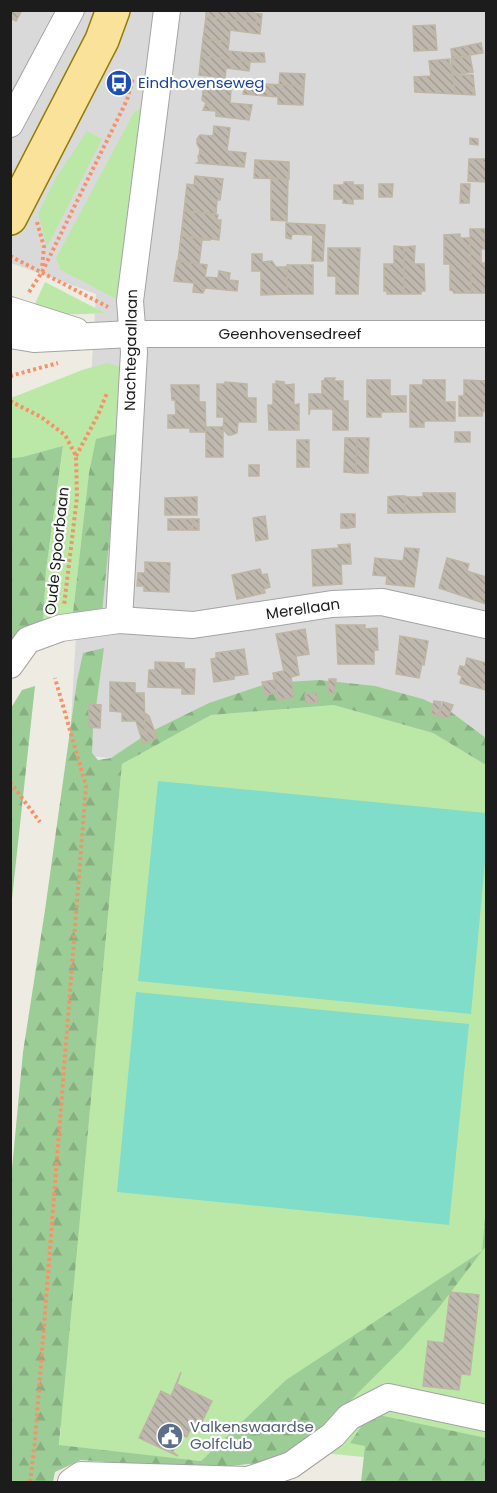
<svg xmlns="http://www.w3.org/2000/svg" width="497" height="1493" font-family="Poppins,sans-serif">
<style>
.residential{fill:#dad9d9}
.grass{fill:#bce8a7}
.forest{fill:url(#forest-firs)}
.pitch{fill:#80ddc9}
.building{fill:url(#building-back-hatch);stroke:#bfb5a4;stroke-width:1.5}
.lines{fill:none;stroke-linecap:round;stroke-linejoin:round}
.minor-casing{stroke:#a3a3a3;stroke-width:28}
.major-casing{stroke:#937d02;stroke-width:36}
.path{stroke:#f89168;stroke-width:4;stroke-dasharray:3 3;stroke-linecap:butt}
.minor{stroke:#fff;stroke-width:26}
.major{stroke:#fbe29a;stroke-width:33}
.labels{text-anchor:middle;stroke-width:4.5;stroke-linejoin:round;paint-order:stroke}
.transit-label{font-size:15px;fill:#164399;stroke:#fff;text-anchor:start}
.street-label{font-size:15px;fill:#1c1c1c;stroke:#fff}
.service-label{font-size:15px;fill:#4e5e75;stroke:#fff;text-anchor:start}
</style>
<defs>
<pattern id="forest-firs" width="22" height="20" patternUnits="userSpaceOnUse" patternTransform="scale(1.5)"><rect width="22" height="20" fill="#9dcd97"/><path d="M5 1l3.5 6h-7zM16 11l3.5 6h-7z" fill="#87af82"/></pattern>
<pattern id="building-back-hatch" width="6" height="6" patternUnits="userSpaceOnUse" patternTransform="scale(1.5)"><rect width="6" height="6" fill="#beb8ae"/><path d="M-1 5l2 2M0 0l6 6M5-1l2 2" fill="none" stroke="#a39e95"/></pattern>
</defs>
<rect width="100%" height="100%" fill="#eeece2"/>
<polygon class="residential" points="10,11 486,11 486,796 69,754 96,294 11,263"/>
<g class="grass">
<polygon points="140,109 144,111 120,301 61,270 56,258 132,116 135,111"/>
<polygon points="87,131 102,139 47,247 38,214 57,176"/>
<path d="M45 282 105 313C81 314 55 317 34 306Z"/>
<polygon points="107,363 121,367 120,433 89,473 72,621 43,627 46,571 63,447 22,457 11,458 11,398 82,370"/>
<polygon points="334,705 433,733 486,765 486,1206 483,1242 486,1243 486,1469 220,1443 201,1461 59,1446 61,1429 10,1225 81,1204 122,764 211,715"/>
</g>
<g class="forest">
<polygon points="120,433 101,623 72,621 89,473 96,439"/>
<polygon points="63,446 46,571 43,627 11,655 11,458 22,457"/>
<polygon points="104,648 93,729 92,753 98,760 111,758 150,732 209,703 269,683 319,680 375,686 423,699 451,712 486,738 486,765 433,733 334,705 211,715 122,764 59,1445 201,1461 286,1380 482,1251 486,1206 486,1246 437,1310 403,1348 308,1443 268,1462 230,1466 144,1465 81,1460 55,1472 53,1482 11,1482 11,1179 23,1052 45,910 77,681 83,653"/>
<polygon points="35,686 11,908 11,708 22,690"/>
<polygon points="369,1415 379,1415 486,1438 486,1482 361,1482 365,1446 350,1443"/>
</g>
<g class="pitch">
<polygon points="158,781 486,813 486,851 471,1014 138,981"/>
<polygon points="136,992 469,1024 449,1225 117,1192"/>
</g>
<g class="building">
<polygon points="10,10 22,10 16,21 10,18"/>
<polygon points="206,10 233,10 262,14 261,23 206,17"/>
<polygon points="206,17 261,23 260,34 230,30 229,42 203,39"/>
<polygon points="435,25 437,50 414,51 413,26"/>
<polygon points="203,39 229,42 228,51 251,53 264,53 265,62 250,62 201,56"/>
<polygon points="481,43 483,53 452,58 451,49"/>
<polygon points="201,56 250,62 249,71 226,68 225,78 199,75"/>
<polygon points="470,56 473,72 453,75 451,59"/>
<polygon points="449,59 456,94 415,92 414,77 431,76 429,61"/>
<polygon points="280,73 305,74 304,86 279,85"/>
<polygon points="452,75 473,75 475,95 456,94"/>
<polygon points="245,83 304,86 303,105 278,104 278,97 243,94"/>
<polygon points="205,88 231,91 230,103 252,105 249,120 216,116 216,111 203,110 206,103 202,100 203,91 205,92"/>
<polygon points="214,126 230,128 227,151 246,153 244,167 197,163 199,162 198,156 199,156 200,149 197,144 197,139 200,135 213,136"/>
<polygon points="470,138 478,139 478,145 470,144"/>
<polygon points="469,159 486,159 486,182 468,181"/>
<polygon points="255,160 289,162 289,179 254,178"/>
<polygon points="195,176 223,179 220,200 217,200 216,214 184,211 187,184 194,185"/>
<polygon points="271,178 288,179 287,221 271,220"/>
<polygon points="344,182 353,182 353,185 363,185 363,199 353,199 353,204 343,203 343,199 334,199 334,185 344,185"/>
<polygon points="379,184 393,184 392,197 379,197"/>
<polygon points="461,184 470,184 469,203 460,203"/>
<polygon points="184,211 218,215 217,220 221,220 219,240 181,236"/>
<polygon points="286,223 325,225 323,261 312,261 313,235 292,234 291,239 286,238"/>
<polygon points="470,229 485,229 485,249 481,249 481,263 486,263 486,293 471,293"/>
<polygon points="460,234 460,238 470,238 471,293 454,293 453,291 450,290 450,264 444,264 444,235"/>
<polygon points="181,236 211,240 202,240 199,264 178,261"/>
<polygon points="394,246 404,247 404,294 387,294 387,291 384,291 384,264 394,264"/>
<polygon points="415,246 414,264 424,264 425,291 421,291 421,294 404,294 404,247"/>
<polygon points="328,248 360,248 358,294 336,294 336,276 328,276"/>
<polygon points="252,254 262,254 262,262 272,261 276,267 287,267 287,294 261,295 261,271 252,271"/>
<polygon points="177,261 207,265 205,277 218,278 219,271 230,273 229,280 238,281 237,291 205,288 203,293 193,292 194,283 174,281"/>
<rect x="287" y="265" width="26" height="29"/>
<polygon points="325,378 335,378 334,381 343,381 343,401 348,401 348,430 333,430 333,409 310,409 309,415 309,394 322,394 322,381 324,381"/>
<polygon points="367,380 390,380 390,396 406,396 406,412 381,412 381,417 367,417"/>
<polygon points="423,380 445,380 445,402 455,402 455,421 424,421 424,427 410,427 410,385 423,385"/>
<polygon points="464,380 486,381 486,411 483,411 482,416 459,416 459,396 464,396"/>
<polygon points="276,381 284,382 284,384 287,385 294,384 294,405 299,404 299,430 269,430 268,405 273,405 273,384 276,384"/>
<polygon points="225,382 247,384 247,398 256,398 256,422 238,422 237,433 231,435 228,435 223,429 224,417 217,417 217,384 225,384"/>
<polygon points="171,385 199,385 199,402 205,402 206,432 190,432 190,428 168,428 168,415 176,415 175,400 172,400"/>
<rect x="206" y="427" width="17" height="30"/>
<rect x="455" y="432" width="15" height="10"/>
<polygon points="345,438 357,438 356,473 344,472"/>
<polygon points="357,438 369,438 368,473 356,473"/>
<rect x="297" y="440" width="12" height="27"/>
<rect x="249" y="465" width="10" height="11"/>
<polygon points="423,493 455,493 455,512 405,513 405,497 423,497"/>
<polygon points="396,496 405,496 405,513 388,513 388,497"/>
<polygon points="197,497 197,515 165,515 165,498"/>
<rect x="341" y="514" width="7" height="14"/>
<polygon points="348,514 355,514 355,527 348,528"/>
<polygon points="265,516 268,539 256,541 253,518"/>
<rect x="168" y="519" width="25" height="11"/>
<rect x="193" y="519" width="6" height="11"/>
<polygon points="350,544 351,564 341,564 342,584 313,586 312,550 339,548 338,545"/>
<polygon points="405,548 419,549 414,587 386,584 387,576 373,575 375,558 403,561"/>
<polygon points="447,558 469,564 467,571 486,577 486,604 439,588"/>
<polygon points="145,562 170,563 169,592 144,591 144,586 137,586 138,573 145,573"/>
<polygon points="260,569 262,575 267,574 270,587 264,589 265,593 237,599 232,575"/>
<polygon points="336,625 365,625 365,629 377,628 378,650 374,650 374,664 338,664"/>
<polygon points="305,629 309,654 296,656 299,675 291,677 294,697 278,700 273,673 284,671 276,634"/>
<polygon points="400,636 428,641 424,665 422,664 419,678 396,674"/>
<polygon points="244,649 248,674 234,676 234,679 214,682 211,659 216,658 216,653"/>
<polygon points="467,658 486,663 486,690 460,683 462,676 458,674 460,666 465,667"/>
<polygon points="155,662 184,663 184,669 195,669 194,694 182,694 182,688 148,687 149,670 155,670"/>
<polygon points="329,679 336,679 335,693 328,693"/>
<polygon points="274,680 277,693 265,695 262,682"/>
<polygon points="110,682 135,683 135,693 144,693 145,728 150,741 143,743 136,721 122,721 122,712 110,711"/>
<polygon points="317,693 318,702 306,703 305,694"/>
<polygon points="434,701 441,702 438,715 431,714"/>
<polygon points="443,702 453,705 448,718 439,716"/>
<polygon points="89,704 101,705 100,728 89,727"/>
<polygon points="145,713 149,716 157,738 150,741 145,728"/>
<polygon points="450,1292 479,1295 470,1375 461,1374 459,1390 423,1386 428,1341 444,1343"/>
<polygon points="181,1372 177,1384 212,1401 199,1428 206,1433 192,1426 187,1437 181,1435 173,1452 178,1456 139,1438 161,1391 171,1396"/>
</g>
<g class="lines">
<defs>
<g id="minor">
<polyline points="10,124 71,10"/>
<polyline points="10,310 76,331"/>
<polyline points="10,335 34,339 131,334 486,334"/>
<polyline points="119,620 134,352 130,301 167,10"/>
<polyline points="10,665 28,640 61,628 119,620 193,625 332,604 382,602 486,625"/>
<polyline points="71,1482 81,1475 248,1480 291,1465 333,1435 349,1417 388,1397 486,1418"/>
</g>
<polyline id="major" points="10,218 102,40 113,10"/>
</defs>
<use href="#minor" class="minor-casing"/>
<use href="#major" class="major-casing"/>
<g class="path">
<polyline points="37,222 44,247 42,268"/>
<polyline points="10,256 108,307"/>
<polyline points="29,292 42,272 127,100 133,78"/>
<polyline points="10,376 58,363"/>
<polyline points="10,401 41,417 65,435 76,456 77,497 64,606"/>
<polyline points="76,456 98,415 107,393"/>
<polyline points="10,782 40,822"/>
<polyline points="30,1482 35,1441 86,786 55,678"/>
</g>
<use href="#minor" class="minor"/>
<use href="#major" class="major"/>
</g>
<defs>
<symbol id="bus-disc" viewBox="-11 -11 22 22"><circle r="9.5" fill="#1a4fb4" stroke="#fff"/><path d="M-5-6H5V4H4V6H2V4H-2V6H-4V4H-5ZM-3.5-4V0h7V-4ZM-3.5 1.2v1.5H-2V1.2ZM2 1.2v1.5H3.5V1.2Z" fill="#fff"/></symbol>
<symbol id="civic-disc" viewBox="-11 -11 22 22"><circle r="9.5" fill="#5c6f8a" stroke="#fff"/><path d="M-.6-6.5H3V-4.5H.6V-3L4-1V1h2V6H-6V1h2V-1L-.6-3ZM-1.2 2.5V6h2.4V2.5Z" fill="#fff"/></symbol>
</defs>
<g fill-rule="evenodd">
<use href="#bus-disc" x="104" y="68" width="30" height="30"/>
<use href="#civic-disc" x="155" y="1421" width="30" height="30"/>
</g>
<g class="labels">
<g class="transit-label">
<text x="138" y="88">Eindhovenseweg</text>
</g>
<g class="street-label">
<text x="290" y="339">Geenhovensedreef</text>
<text transform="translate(131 350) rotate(-89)" y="5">Nachtegaallaan</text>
<text transform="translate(57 551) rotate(-84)" y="5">Oude Spoorbaan</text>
<text transform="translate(303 609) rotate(-8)" y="5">Merellaan</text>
</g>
<g class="service-label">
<text x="190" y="1432">Valkenswaardse<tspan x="190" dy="17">Golfclub</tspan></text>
</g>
</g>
<rect width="497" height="1493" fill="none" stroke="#1c1c1c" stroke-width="24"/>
</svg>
